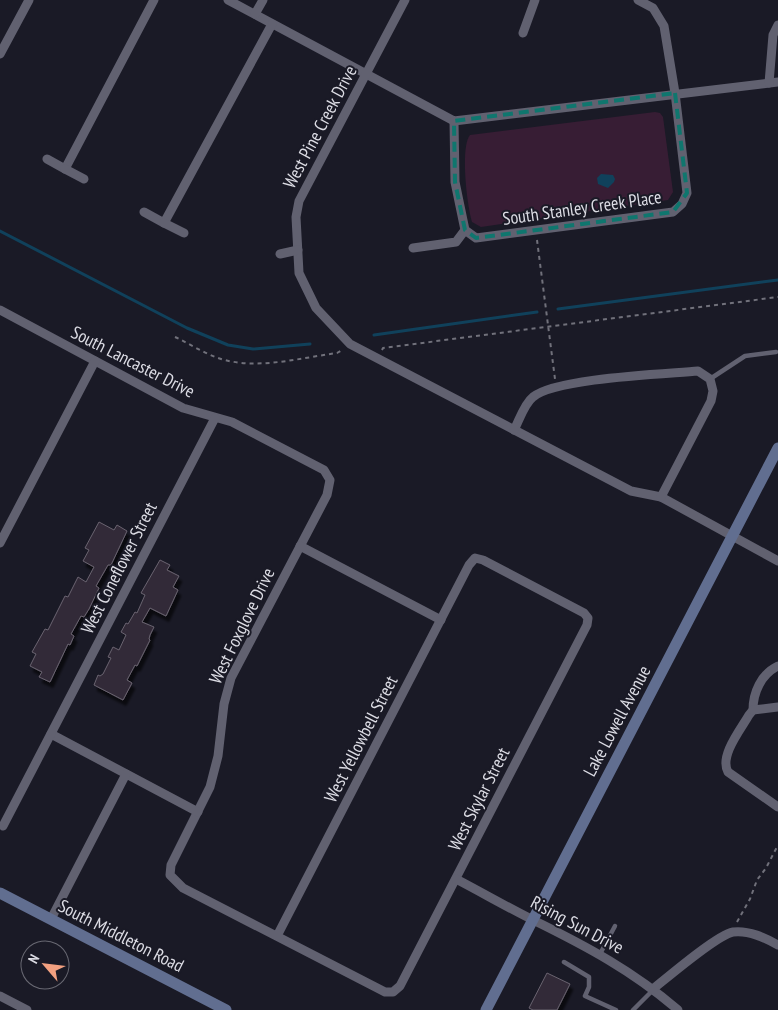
<svg xmlns="http://www.w3.org/2000/svg" width="778" height="1010" font-family="'PT Sans Narrow',sans-serif">
<style>
.green{fill:#371d34}
.water{fill:#10415b}
.lines{fill:none;stroke-linecap:round;stroke-linejoin:round}
.stream{stroke:#10415b;stroke-width:3}
.building{fill:#312b37;stroke:#6a6370;filter:url(#shadow)}
.path{stroke:#71717b;stroke-width:2;stroke-dasharray:4 4;stroke-linecap:butt}
.service{stroke:#616170;stroke-width:4.5}
.minor{stroke:#616170;stroke-width:9}
.secondary{stroke:#616e90;stroke-width:11}
.marked{fill:none;stroke:#0f766e;stroke-width:4;stroke-dasharray:10 6;stroke-linejoin:round}
.labels{text-anchor:middle;stroke-width:4;stroke-linejoin:round;paint-order:stroke}
.street-label{font-size:18px;fill:#dcdce4;stroke:#1a1a26}
</style>
<defs>
<filter id="shadow"><feDropShadow dx="3" dy="5.5" stdDeviation="1" flood-color="#0009"/></filter>
</defs>
<rect width="100%" height="100%" fill="#1a1a26"/>
<path class="green" d="M655 112 660 113 663 117 673 192 668 200 481 227 472 222C467 206 460 147 470 135Z"/>
<polygon class="water" points="601,174 613,175 615,179 614,182 608,188 598,184 597,178"/>
<g class="lines">
<g class="stream">
<polyline points="0,231 187,328 228,345 253,349 310,344"/>
<polyline points="558,309 778,280"/>
<polyline points="374,335 537,312"/>
</g>
</g>
<g class="building">
<polygon points="99,522 114,530 117,525 127,531 111,565 108,565 96,586 99,588 89,609 84,617 81,616 71,634 74,636 70,645 68,644 50,682 39,677 42,672 30,666 36,654 32,652 45,629 48,630 65,596 68,597 78,577 86,582 94,567 83,561 89,550 85,548"/>
<polygon points="160,560 170,565 167,570 179,576 173,587 178,590 166,616 150,608 142,622 154,627 150,635 149,639 150,640 137,666 135,665 127,680 132,683 123,700 94,685 98,675 100,676 103,674 111,658 108,657 113,647 119,650 126,635 121,632 126,623 128,624 135,612 137,613 145,595 141,593"/>
<polygon points="547,973 570,984 557,1010 533,1010 529,1008"/>
</g>
<g class="lines">
<g class="path">
<polyline points="537,240 555,379"/>
<path d="M175 337C190 344 205 354 221 359 258 370 299 358 337 353L342 350"/>
<polyline points="382,350 383,348 778,297"/>
<polyline points="737,922 750,899 757,880 766,868 778,845"/>
</g>
<g class="service">
<polyline points="710,379 745,356 776,352"/>
<polyline points="600,954 615,926"/>
<polyline points="564,962 589,977 589,987 585,996 616,1010"/>
<polyline points="633,1010 653,990"/>
</g>
<g class="minor">
<polyline points="228,0 454,121 778,82"/>
<polyline points="405,0 299,201 296,217 299,273 316,308 350,344 631,491 661,497 778,561"/>
<polyline points="255,14 263,0"/>
<polyline points="523,33 535,0"/>
<polyline points="0,54 29,0"/>
<polyline points="769,83 773,35 778,25"/>
<polyline points="454,121 455,182 465,230 476,238 673,212 682,204 687,193 675,93 664,26 653,8 638,0"/>
<polyline points="47,159 65,169 154,0"/>
<polyline points="65,169 84,179"/>
<polyline points="144,212 164,223 272,24"/>
<polyline points="164,223 184,233"/>
<polyline points="413,248 456,242 465,230"/>
<polyline points="280,254 298,250"/>
<polyline points="0,310 183,408 232,422 324,470 330,480 327,495 231,678 224,704 218,756 210,787 171,865 170,875 183,888 385,992 393,992 400,986 587,625 588,618 584,613 483,560 475,558 469,565 277,936"/>
<path d="M514 430C519 421 524 404 533 397 555 378 665 374 698 371L710 379 713 391 711 401 661 497"/>
<polyline points="0,543 95,361"/>
<polyline points="300,546 441,620"/>
<path d="M778 666C761 674 753 693 753 710L749 715C741 729 719 756 728 772L778 807"/>
<polyline points="753,710 778,707"/>
<polyline points="51,734 198,812"/>
<polyline points="3,826 215,418"/>
<path d="M456 879C481 892 507 907 533 920 586 946 633 971 678 1010"/>
<polyline points="51,919 126,774"/>
<path d="M653 989C668 977 717 935 733 932 749 930 765 938 778 945"/>
<polyline points="0,996 27,1010"/>
</g>
<g class="secondary">
<polyline points="0,893 226,1010"/>
<polyline points="486,1010 778,448"/>
</g>
</g>
<path class="marked" d="M675 93 687 193 673 212 476 238 465 230 455 182 454 121Z"/>
<g class="labels">
<g class="street-label">
<text transform="translate(320 127) rotate(-62)" y="6">West Pine Creek Drive</text>
<text transform="translate(582 208) rotate(-8)" y="6">South Stanley Creek Place</text>
<text transform="translate(133 362) rotate(27)" y="6">South Lancaster Drive</text>
<text transform="translate(119 568) rotate(-63)" y="6">West Coneflower Street</text>
<text transform="translate(242 626) rotate(-64)" y="6">West Foxglove Drive</text>
<text transform="translate(617 721) rotate(-62)" y="6">Lake Lowell Avenue</text>
<text transform="translate(361 739) rotate(-63)" y="6">West Yellowbell Street</text>
<text transform="translate(479 799) rotate(-63)" y="6">West Skylar Street</text>
<text transform="translate(577 925) rotate(28)" y="6">Rising Sun Drive</text>
<text transform="translate(121 936) rotate(27)" y="6">South Middleton Road</text>
</g>
</g>
<g transform="translate(45 965) rotate(298)"><circle r="24" fill="#1a1a26" stroke="#686872"/>
<path d="M0-4L9 19L0 12L-9 19Z" fill="#f2a080"/>
<text y="-8" font-size="14" font-weight="bold" text-anchor="middle" fill="#dcdce4">N</text>
</g>
</svg>
